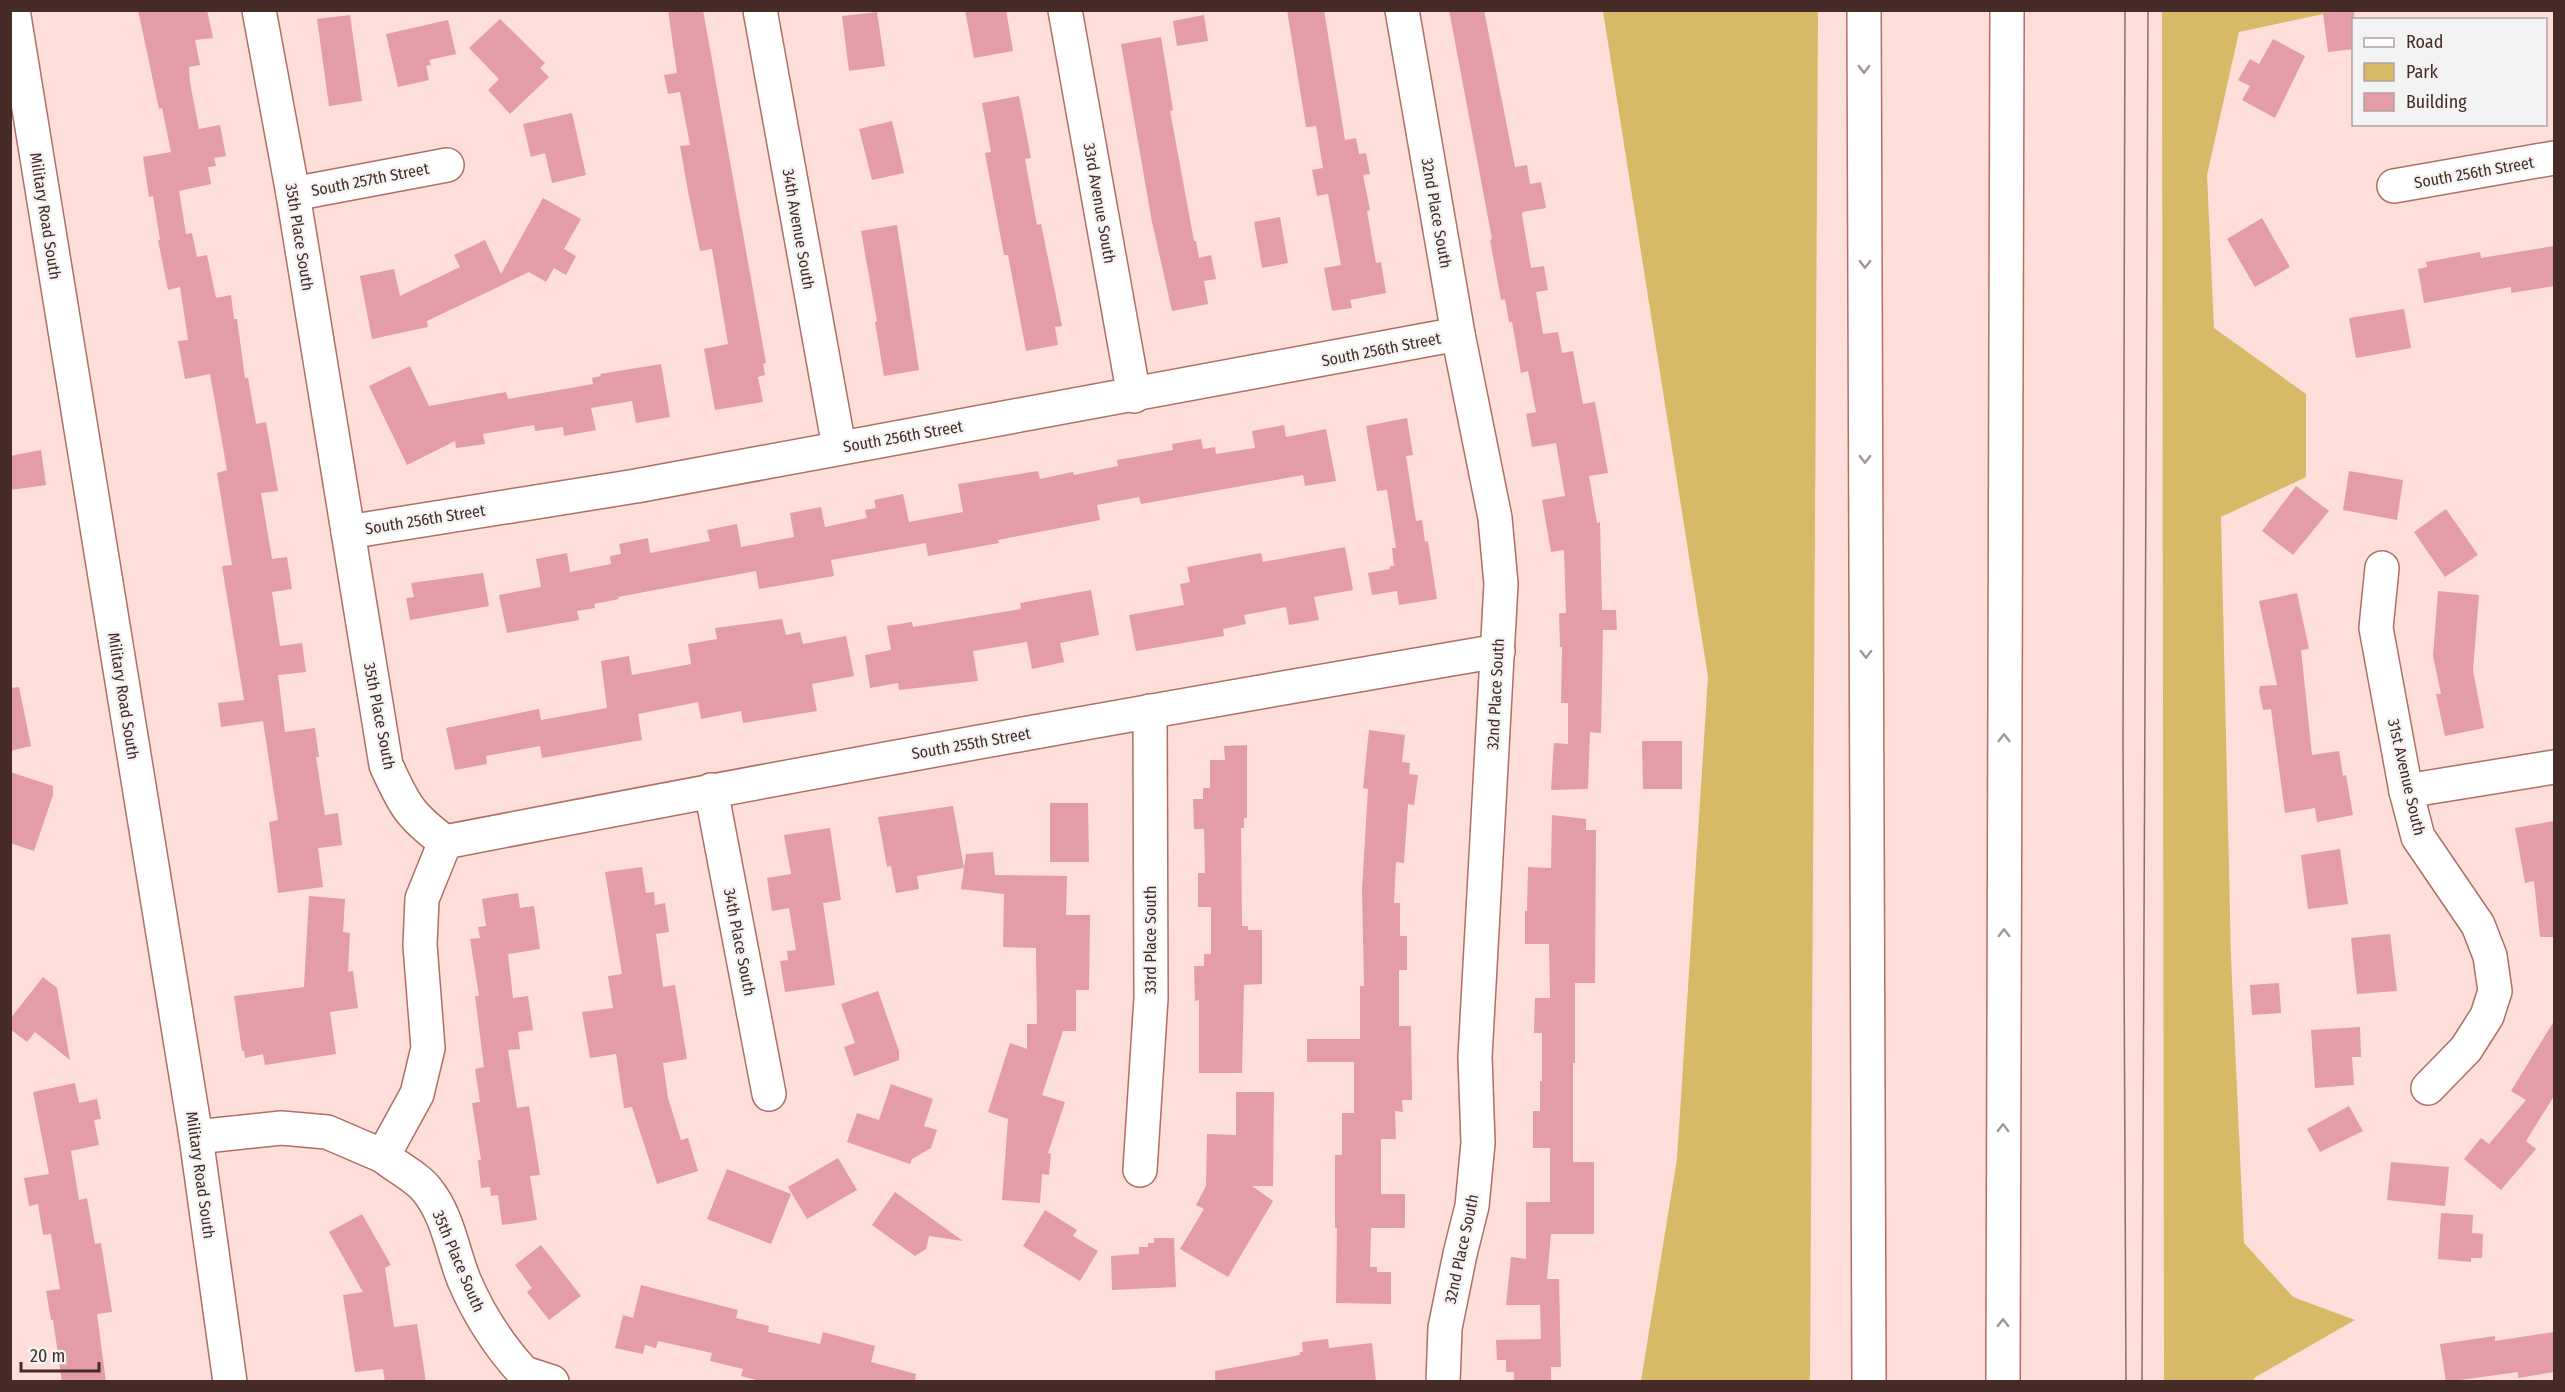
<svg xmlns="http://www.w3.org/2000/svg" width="2565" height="1392" font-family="'Fira Sans Condensed',sans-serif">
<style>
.green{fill:#d7b968}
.building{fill:#e49ca7}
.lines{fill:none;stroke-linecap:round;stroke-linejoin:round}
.minor-casing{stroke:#b06e64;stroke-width:36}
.major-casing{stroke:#b06e64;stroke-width:36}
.highway-casing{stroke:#b06e64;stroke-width:36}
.minor{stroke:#fff;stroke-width:33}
.major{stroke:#fff;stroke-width:33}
.highway{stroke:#fff;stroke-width:33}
.tram{stroke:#8c6e69;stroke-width:1.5}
.oneway{stroke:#a39592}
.labels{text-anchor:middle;stroke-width:5;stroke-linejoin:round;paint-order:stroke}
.street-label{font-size:16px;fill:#472b26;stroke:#f3f3f3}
</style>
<rect width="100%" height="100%" fill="#fdded9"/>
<g class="green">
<polygon points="1603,11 1818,11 1810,1381 1641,1381 1677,1159 1708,677"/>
<polygon points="2162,11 2337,11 2239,32 2207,175 2214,328 2306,394 2306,477 2221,517 2231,958 2244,1243 2293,1297 2355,1320 2254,1378 2254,1381 2164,1381"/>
</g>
<g class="building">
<polygon points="138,10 207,10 213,38 195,40 200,65 189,67 190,83 199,129 220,125 226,156 214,158 216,166 208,167 211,184 179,191 186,234 192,233 197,257 207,255 216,298 231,295 234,319 237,319 245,378 248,378 256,424 266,422 278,491 261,493 272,559 287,557 292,589 272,592 280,646 302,643 306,672 278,675 285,732 315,728 319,757 316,757 325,815 338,813 342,845 318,848 323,887 278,893 269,822 278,820 263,721 221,727 218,703 244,700 222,566 232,565 217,473 227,470 210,374 185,379 178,341 188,340 180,287 168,290 158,240 160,240 153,196 149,197 143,157 171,152 162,108 159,109"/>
<polygon points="668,10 703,10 766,363 763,364 765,375 758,377 763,402 715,410 704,349 728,344 712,249 700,251 688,191 680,146 690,145 680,92 668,94 664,75 677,73"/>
<polygon points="965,10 1006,10 1013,51 974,58"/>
<polygon points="1287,10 1324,10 1345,140 1356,138 1359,154 1366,153 1370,174 1363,175 1370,210 1367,211 1376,263 1381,262 1386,293 1350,300 1352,308 1332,311 1324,268 1341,265 1328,194 1317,196 1312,170 1323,168 1316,126 1306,127"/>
<polygon points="1449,10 1484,10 1515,167 1527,165 1530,184 1541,182 1546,208 1523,212 1522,215 1531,268 1544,266 1548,290 1536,292 1543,334 1558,332 1562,353 1573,351 1583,404 1595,402 1608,473 1589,476 1597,523 1600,522 1602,610 1616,610 1617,630 1603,630 1601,733 1590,732 1588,789 1551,790 1554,743 1568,744 1568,703 1561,703 1562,647 1560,647 1559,613 1566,613 1564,550 1551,552 1542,500 1565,496 1556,443 1532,447 1526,414 1536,412 1528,371 1521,373 1512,322 1509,322 1505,299 1501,300 1490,240 1492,239"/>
<polygon points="2354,10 2354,49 2328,52 2323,13"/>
<polygon points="877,12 885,66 849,71 842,16"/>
<polygon points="350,15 362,101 329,106 317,19"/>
<polygon points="1204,15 1208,41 1177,46 1173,21"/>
<polygon points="500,19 545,63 540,68 549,77 510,114 488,90 499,79 469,48"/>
<polygon points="448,20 456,54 429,60 431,65 426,66 429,80 398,87 386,34"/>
<polygon points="1161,37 1173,110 1170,111 1194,241 1196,241 1199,258 1211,255 1216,279 1204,281 1208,304 1172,311 1152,222 1121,44"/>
<polygon points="2273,39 2305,56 2275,118 2242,100 2250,86 2238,80 2250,59 2259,64"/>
<polygon points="1019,96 1031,158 1025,159 1037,225 1041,224 1062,326 1055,327 1058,345 1026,351 1008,255 1004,255 985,153 991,152 982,103"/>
<polygon points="572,113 586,175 552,183 545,153 531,157 523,124"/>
<polygon points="892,121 904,173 872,180 859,129"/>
<polygon points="543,198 581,219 564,249 576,256 566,275 554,268 546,282 529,272 427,321 428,327 372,339 360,276 394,269 400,296 460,267 454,255 485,240 501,274"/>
<polygon points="1280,217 1288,263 1262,268 1254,222"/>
<polygon points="2262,218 2290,267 2255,287 2227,239"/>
<polygon points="897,225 919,370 884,376 875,322 877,321 861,231"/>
<polygon points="2554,246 2554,286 2511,293 2511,287 2424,303 2418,269 2427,267 2426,262 2480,252 2481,258"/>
<polygon points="2404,309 2411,348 2356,358 2349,318"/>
<polygon points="661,364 670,417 636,423 632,401 591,408 596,430 564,436 563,427 535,431 534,425 483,434 485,444 456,448 455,441 407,465 369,386 410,366 429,406 506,392 508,399 593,384 592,378 601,376 600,374"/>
<polygon points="1407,418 1413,455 1406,456 1416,521 1422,520 1425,542 1428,541 1437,599 1399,605 1397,591 1372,595 1368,573 1390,569 1390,566 1394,566 1392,548 1396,548 1387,490 1377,491 1366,426"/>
<polygon points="1284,425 1286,437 1326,429 1336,481 1305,486 1303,475 1141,504 1139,497 1097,505 1100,520 998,540 999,543 928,556 926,543 831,560 834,576 759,589 756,571 618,597 619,599 594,604 595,608 577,611 579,620 507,633 499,595 541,587 536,559 567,553 570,572 611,564 610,556 621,554 619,544 648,538 650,553 710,541 707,530 737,524 741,547 794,537 790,513 821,507 825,527 867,518 865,510 876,508 874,500 903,494 909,522 963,512 958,484 1038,471 1040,479 1073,472 1074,475 1118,466 1117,460 1173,450 1172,444 1201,439 1203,449 1215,447 1216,454 1255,448 1252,431"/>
<polygon points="41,450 46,485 10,490 10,456"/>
<polygon points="2349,471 2403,480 2397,520 2343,510"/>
<polygon points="2296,486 2329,511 2293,555 2262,531"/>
<polygon points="2446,509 2478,555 2445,577 2414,532"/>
<polygon points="1345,547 1353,590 1314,597 1319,620 1289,625 1286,607 1244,615 1246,624 1223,629 1224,636 1136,651 1129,615 1184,605 1180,584 1190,582 1187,567 1261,553 1263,562"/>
<polygon points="483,573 489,606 410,620 406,598 414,597 411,583"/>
<polygon points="1091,590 1099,635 1060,643 1064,662 1032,669 1027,642 973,651 978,681 899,690 898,683 870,688 865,655 891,650 887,626 912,622 913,627 1021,609 1020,603"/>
<polygon points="2438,591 2479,595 2473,670 2484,728 2445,736 2436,694 2441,694 2433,656"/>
<polygon points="2297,593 2309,649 2301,650 2312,755 2339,751 2343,776 2346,775 2353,815 2317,822 2315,808 2285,813 2271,709 2263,710 2259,691 2260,686 2277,685 2259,601"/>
<polygon points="782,619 786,635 800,632 803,644 846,636 854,676 812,684 817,711 743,723 741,711 701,719 698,702 638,714 642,740 542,758 540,746 486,756 487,764 455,770 446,728 539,709 541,720 607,708 601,661 629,656 632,675 691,664 688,644 717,639 715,628"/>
<polygon points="19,687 31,746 10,751 10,688"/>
<polygon points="1369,730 1405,735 1402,762 1410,763 1409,774 1418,775 1414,805 1408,804 1404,863 1396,862 1394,903 1400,903 1400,936 1407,936 1407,970 1399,970 1399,1026 1411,1026 1412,1100 1402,1100 1403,1112 1395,1111 1396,1139 1381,1139 1381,1194 1405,1194 1405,1228 1371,1228 1370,1267 1377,1267 1377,1272 1391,1272 1391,1304 1336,1303 1337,1228 1335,1228 1335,1155 1342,1155 1342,1113 1354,1113 1354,1062 1307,1062 1307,1039 1360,1039 1360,986 1364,986 1362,889 1368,789 1363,788"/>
<polygon points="1642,741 1682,741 1682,789 1643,789"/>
<polygon points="1247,745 1247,818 1244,818 1244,828 1241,828 1242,926 1248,926 1248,930 1262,930 1262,984 1244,985 1242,1073 1199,1073 1199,1000 1195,1001 1194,966 1204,966 1204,954 1211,954 1211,907 1198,907 1198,873 1205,873 1204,829 1194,829 1193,799 1203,799 1203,788 1210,788 1210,760 1225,760 1224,746"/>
<polygon points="10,772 53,786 53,795 34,851 10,843"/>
<polygon points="1050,803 1088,803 1089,862 1050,862"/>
<polygon points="953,806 964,868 917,876 919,889 896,893 891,866 887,867 878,817"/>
<polygon points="1552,815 1586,819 1586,830 1596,830 1595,983 1575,983 1575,1063 1573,1063 1573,1162 1594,1162 1594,1234 1551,1234 1547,1279 1559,1279 1561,1367 1551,1367 1551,1382 1514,1382 1514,1372 1506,1372 1506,1360 1497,1360 1496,1340 1541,1339 1540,1305 1506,1305 1511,1257 1526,1259 1526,1202 1550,1202 1550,1148 1533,1148 1533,1111 1540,1111 1540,1081 1542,1081 1542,1033 1534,1033 1535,998 1550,998 1549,944 1525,944 1525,911 1527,911 1528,867 1551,868"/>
<polygon points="2554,821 2554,937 2540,937 2534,881 2525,883 2515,828"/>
<polygon points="830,828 841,900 823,903 835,985 785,992 780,961 788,960 787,951 796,950 789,908 772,911 767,878 791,874 784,835"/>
<polygon points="2340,849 2348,904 2308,909 2301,855"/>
<polygon points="993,852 995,875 1067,876 1066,915 1090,915 1089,990 1076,990 1076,1031 1063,1031 1042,1095 1065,1102 1048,1153 1051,1154 1049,1175 1042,1174 1040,1203 1002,1200 1008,1119 988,1112 1010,1043 1027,1049 1027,1024 1037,1024 1036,948 1003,947 1004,894 961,889 966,854"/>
<polygon points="642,867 646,893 654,892 655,905 665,903 669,932 656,934 663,987 675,985 687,1059 663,1063 668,1098 681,1140 688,1138 698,1171 657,1184 632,1107 624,1108 616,1054 590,1058 582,1012 613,1008 608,976 622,974 605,872"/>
<polygon points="518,893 520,908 534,906 540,949 508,954 513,998 528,996 533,1030 518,1032 520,1049 508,1050 517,1108 529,1106 540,1175 530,1176 537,1220 502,1225 498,1195 491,1196 490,1187 481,1188 478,1160 481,1160 472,1103 480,1102 475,1069 484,1067 475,996 479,996 470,939 480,938 478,927 486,926 482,899"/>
<polygon points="309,896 345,899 343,932 350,933 348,972 353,971 358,1008 330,1012 336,1054 265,1065 263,1054 245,1058 244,1051 242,1051 234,996 304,987"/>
<polygon points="2390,934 2397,991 2357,994 2351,938"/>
<polygon points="43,977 57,988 70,1060 35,1032 27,1042 10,1029 10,1019"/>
<polygon points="2279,983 2281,1013 2252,1015 2250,985"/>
<polygon points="878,991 899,1051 899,1060 854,1076 844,1047 855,1043 841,1004"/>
<polygon points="2554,1021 2554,1096 2526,1141 2536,1149 2501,1190 2464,1159 2481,1138 2489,1144 2526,1100 2511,1091"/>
<polygon points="2360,1027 2361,1057 2352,1057 2354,1085 2315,1088 2311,1030"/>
<polygon points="75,1083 79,1103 97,1099 101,1119 94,1120 99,1145 71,1151 79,1200 87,1198 95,1244 101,1243 112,1312 97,1314 106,1382 62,1382 53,1320 51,1320 46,1291 60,1289 51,1234 43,1235 38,1204 29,1206 24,1178 49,1174 33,1092"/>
<polygon points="891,1084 933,1099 924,1126 937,1130 931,1148 912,1159 910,1164 847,1142 857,1113 879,1120"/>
<polygon points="1236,1092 1274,1092 1273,1186 1252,1186 1273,1201 1228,1277 1180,1249 1204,1209 1196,1205 1206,1186 1207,1134 1236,1135"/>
<polygon points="2349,1106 2363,1131 2320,1152 2307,1129"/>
<polygon points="838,1158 857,1190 807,1219 788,1187"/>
<polygon points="2391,1162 2449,1167 2445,1206 2387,1200"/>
<polygon points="727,1169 791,1194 771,1244 707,1219"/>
<polygon points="895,1192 963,1241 929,1236 926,1249 915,1256 872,1225"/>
<polygon points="1045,1210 1077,1230 1073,1236 1098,1251 1080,1281 1023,1246"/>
<polygon points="2441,1213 2473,1215 2472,1233 2483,1234 2482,1258 2471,1258 2471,1262 2438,1259"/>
<polygon points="362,1214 391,1265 385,1268 394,1327 417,1324 426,1382 385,1382 383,1369 355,1372 343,1295 363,1292 329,1232"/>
<polygon points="1154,1238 1174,1238 1176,1287 1112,1290 1111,1256 1139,1254 1139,1247 1148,1247 1148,1243 1154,1243"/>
<polygon points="541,1245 581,1296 549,1320 527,1292 532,1288 515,1265"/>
<polygon points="641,1285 738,1310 736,1318 769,1326 768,1332 820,1344 823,1332 875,1346 871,1362 916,1374 915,1382 764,1382 741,1376 743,1369 710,1361 712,1353 658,1341 656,1348 645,1345 643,1354 615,1348 623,1315 633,1318"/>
<polygon points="2554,1332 2554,1372 2518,1378 2518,1372 2446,1382 2440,1344 2495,1336 2495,1341"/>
<polygon points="1328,1339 1329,1348 1372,1343 1376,1382 1215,1382 1215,1371 1300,1355 1300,1352 1303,1352 1302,1342"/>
</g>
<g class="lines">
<defs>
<g id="minor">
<path d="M259 10 293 194 386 765C404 805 410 816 445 842"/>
<polyline points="760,10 839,447"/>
<polyline points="1065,10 1134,396"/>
<polyline points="1402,10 1458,334 1495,518 1501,584 1475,1057 1478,1143 1472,1206 1460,1254 1445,1328 1443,1382"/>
<polyline points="2394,186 2554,158"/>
<polyline points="293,194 447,165"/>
<polyline points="348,532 636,486 1458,334"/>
<polyline points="2382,568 2376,628 2406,791 2418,837 2478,925 2490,956 2495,991 2487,1016 2466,1049 2428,1088"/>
<polyline points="711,790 769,1094"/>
<polyline points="2406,791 2554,767"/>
<path d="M445 842C795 774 1146 711 1498 651"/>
<path d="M445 842 422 899 420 945 428 1048 417 1094 383 1156C396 1167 417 1177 427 1190 448 1216 452 1250 464 1280 479 1315 498 1345 524 1373"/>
<polyline points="196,1137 281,1128 327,1132 383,1156"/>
<polyline points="1140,1170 1151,998 1150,711"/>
<polyline points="524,1373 552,1382"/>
</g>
<polyline id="major" points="13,10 196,1137 230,1382"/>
<g id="highway">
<polyline points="1864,10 1869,1382"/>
<polyline points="2003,1382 2007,10"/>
</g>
</defs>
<use href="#minor" class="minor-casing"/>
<use href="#major" class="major-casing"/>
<use href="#highway" class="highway-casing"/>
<use href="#minor" class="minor"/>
<use href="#major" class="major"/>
<use href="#highway" class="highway"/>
<g class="tram">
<polyline points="2125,10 2123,742 2126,1382"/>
<polyline points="2142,1382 2148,10"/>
</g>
</g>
<defs><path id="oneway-chevron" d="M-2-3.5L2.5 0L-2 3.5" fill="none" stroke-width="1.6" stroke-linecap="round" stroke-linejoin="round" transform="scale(1.5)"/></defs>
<g class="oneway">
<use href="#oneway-chevron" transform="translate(1864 69) rotate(90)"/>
<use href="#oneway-chevron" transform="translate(1865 264) rotate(90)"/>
<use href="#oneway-chevron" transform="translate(1865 459) rotate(90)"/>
<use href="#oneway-chevron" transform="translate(1866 654) rotate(90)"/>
<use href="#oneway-chevron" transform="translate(2004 738) rotate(-90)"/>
<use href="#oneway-chevron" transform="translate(2004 933) rotate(-90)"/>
<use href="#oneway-chevron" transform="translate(2003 1128) rotate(-90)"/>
<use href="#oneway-chevron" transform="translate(2003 1323) rotate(-90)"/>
</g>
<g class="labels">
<g class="street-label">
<text transform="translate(2474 172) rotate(-10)" y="6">South 256th Street</text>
<text transform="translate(370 179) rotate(-11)" y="6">South 257th Street</text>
<text transform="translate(1100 203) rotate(80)" y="6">33rd Avenue South</text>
<text transform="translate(1437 213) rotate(80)" y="6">32nd Place South</text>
<text transform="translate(46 216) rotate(81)" y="6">Military Road South</text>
<text transform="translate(799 229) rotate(80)" y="6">34th Avenue South</text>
<text transform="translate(300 237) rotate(81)" y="6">35th Place South</text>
<text transform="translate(1381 349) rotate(-11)" y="6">South 256th Street</text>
<text transform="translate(903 436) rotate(-10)" y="6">South 256th Street</text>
<text transform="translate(425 519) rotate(-9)" y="6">South 256th Street</text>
<text transform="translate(1495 694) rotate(-87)" y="6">32nd Place South</text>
<text transform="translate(124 696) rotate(81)" y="6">Military Road South</text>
<text transform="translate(380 716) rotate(79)" y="6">35th Place South</text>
<text transform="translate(971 743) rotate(-10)" y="6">South 255th Street</text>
<text transform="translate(2407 777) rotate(77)" y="6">31st Avenue South</text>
<text transform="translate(1150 940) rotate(-90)" y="6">33rd Place South</text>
<text transform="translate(740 942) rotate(79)" y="6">34th Place South</text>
<text transform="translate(201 1175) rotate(82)" y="6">Military Road South</text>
<text transform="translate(1461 1249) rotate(-78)" y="6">32nd Place South</text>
<text transform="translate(459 1261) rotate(67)" y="6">35th Place South</text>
</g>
</g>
<rect width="2565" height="1392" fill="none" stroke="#472b26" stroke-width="24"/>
<rect x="2352" y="18" width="195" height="108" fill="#f3f3f3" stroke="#aea3a1" stroke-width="1.5"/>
<rect x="2364" y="38" width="30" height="9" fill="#ffffff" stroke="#aea3a1" stroke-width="1.5"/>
<text x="2406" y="48" font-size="18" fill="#472b26">Road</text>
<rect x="2364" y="63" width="30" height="18" fill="#d7b968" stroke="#aea3a1" stroke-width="1.5"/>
<text x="2406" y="78" font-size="18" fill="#472b26">Park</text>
<rect x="2364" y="93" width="30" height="18" fill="#e49ca7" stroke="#aea3a1" stroke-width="1.5"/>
<text x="2406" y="108" font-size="18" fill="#472b26">Building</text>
<path d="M21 1362v9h78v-9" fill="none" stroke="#472b26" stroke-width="3"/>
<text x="30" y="1362" font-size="18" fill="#472b26" stroke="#f3f3f3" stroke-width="4.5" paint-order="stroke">20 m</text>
</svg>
